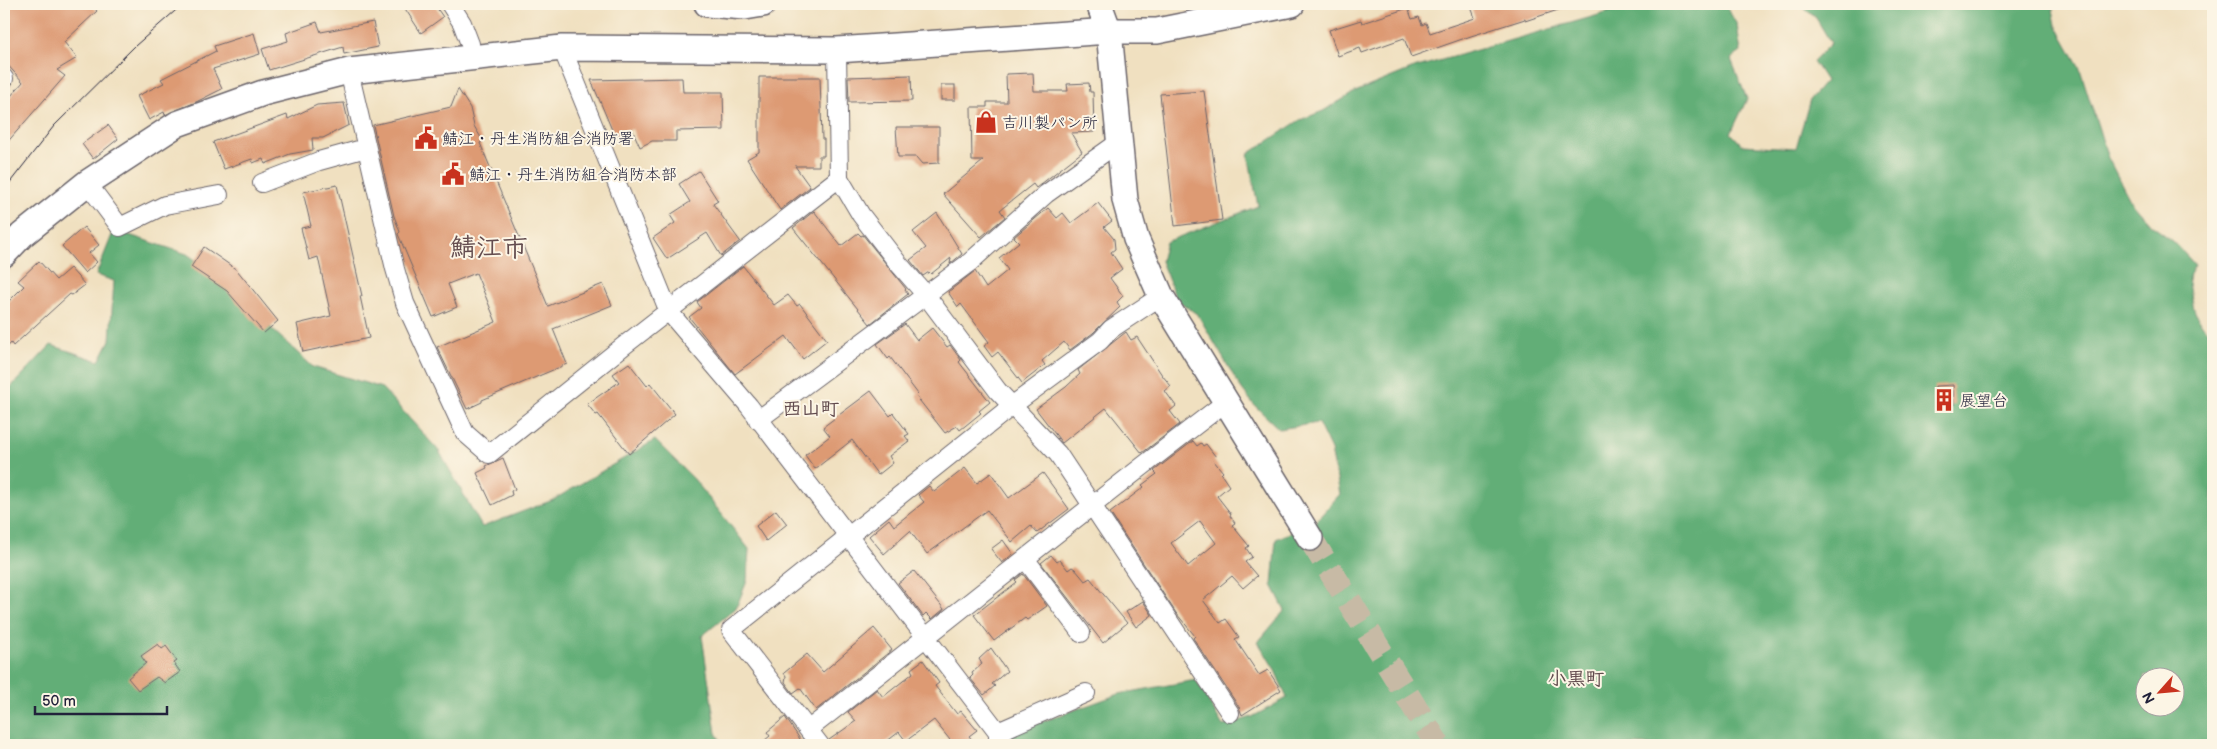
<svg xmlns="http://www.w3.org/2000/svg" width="2217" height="749" font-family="'Balsamiq Sans','Klee One',sans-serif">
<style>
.forest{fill:#62ae77;stroke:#426859;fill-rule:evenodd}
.building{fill:#dd9a73;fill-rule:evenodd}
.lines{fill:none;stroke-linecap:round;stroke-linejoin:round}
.secondary-tunnel{stroke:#c7baa5;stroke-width:25;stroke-dasharray:25 12;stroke-linecap:butt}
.street-casing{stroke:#6a646a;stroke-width:20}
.secondary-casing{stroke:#6a646a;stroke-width:28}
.street{stroke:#fff;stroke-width:18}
.secondary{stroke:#fff;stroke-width:25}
.tram{stroke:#22223b;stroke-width:1}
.labels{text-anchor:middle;stroke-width:4;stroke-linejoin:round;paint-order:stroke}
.poi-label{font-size:16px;fill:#22223b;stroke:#fcf5e5;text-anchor:start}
.quarter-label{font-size:19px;font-weight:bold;fill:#634c4f;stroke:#fcf5e5}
.town-label{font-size:26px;font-weight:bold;fill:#634c4f;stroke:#fcf5e5}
</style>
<rect width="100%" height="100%" fill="#fcf5e5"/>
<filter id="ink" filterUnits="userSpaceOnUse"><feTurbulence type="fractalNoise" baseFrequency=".02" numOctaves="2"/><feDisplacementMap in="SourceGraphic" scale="10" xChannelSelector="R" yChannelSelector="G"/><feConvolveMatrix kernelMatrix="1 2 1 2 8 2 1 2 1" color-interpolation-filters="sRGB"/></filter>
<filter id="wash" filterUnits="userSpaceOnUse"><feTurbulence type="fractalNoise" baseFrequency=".0096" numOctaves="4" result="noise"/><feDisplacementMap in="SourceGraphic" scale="20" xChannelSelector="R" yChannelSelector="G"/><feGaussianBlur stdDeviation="1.12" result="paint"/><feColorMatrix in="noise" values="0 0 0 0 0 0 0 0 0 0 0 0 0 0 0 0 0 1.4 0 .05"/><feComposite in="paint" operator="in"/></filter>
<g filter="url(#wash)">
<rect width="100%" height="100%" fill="#f0e0c0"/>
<g class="forest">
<path d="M1637 4H1725L1737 25 1741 52 1731 59 1747 99 1731 133 1742 145 1796 148 1810 99 1826 81 1813 61 1831 43 1816 18 1799 4H2052L2056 25 2079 66 2108 158 2131 202 2151 225 2173 241 2195 265 2188 278 2194 309 2198 319 2213 338V745H1005V735L1119 694 1196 680 1223 726 1252 717 1287 698 1274 668 1258 642 1285 610 1272 585 1276 539 1315 522 1340 494 1331 450 1318 423 1279 429 1254 405 1239 385 1198 315 1176 299 1161 261 1166 242 1258 206 1248 154 1300 120 1323 111 1355 92 1414 68ZM2144 676H2174V706H2144Z"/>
<polygon points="114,230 187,254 234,287 274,331 313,367 382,388 439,451 482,527 553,500 655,440 694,479 749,549 747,581 736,608 702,636 716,733 723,745 4,745 4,391 7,391 51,345 99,361 110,340 114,281 96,275"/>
</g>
<g id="blocks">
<g class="building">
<polygon points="4,4 91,4 97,11 64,42 77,58 57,70 65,76 4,146 4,104 23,82 4,61"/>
<polygon points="402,4 434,4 443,17 421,33"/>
<polygon points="1470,4 1570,4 1570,6 1525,21 1525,19 1471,36 1411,57 1404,38 1362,53 1360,48 1338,56 1329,30 1361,20 1362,23 1408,8 1412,19 1419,17 1422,25 1426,23 1430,33 1475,18"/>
<polygon points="317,22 321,32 373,22 378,47 344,54 343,47 269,70 262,49 288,41 286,33"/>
<polygon points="254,33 260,54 213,69 222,89 196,102 165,115 164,112 149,120 137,96 164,83 161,79 216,51 214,46"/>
<polygon points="1033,73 1034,91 1068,91 1067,84 1089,83 1090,92 1093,92 1094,132 1071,133 1082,152 1036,188 1033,184 1000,210 1005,217 981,237 943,194 983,161 972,161 971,107 987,107 987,102 1007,102 1006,74"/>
<polygon points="911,75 912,101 849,102 848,77"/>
<polygon points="759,77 820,77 822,139 824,139 824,156 819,156 819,166 795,166 810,187 780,210 747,159 759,152"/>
<polygon points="682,78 683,92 723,92 724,130 676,131 676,141 652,141 640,147 632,129 615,137 591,80"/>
<rect x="941" y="85" width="14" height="15"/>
<polygon points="458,89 470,108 474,126 483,141 480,143 548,306 603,284 612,305 553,329 567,364 482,400 482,402 467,409 437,347 496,322 476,273 448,284 457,307 433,317 398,234 400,232 394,216 373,125 451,107"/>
<polygon points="1204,91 1222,220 1175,226 1160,94"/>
<polygon points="344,103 349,125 323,138 312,138 313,150 290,154 265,164 263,159 253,163 252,159 224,169 213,142 287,115 288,119 317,105"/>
<polygon points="108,125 118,139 93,159 82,144"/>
<polygon points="896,127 939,127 939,163 922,164 916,157 898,157"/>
<polygon points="699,171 718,201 713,204 740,241 721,256 707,233 667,259 653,238 675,223 670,215 690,202 679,184"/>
<polygon points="337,185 362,296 360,296 369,338 303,352 297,324 331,316 318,257 309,260 301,228 311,226 303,192"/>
<polygon points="1098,203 1112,221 1104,227 1114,239 1115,249 1111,252 1122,269 1110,278 1123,296 1117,302 1120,307 1093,333 1070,350 1064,342 1042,361 1045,365 1022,383 998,352 992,357 984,346 989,342 961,304 958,307 948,292 975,271 986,288 1008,270 999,258 1019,242 1014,237 1048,208 1057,218 1063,213 1071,223"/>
<polygon points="814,211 841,246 858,233 861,236 863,235 906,289 905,290 908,294 870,324 793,228"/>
<polygon points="937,213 962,254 950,264 951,258 931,274 929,272 923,276 910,260 926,248 913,232"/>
<polygon points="84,227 99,245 89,253 97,262 85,273 62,246"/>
<polygon points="204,247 237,270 278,321 264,333 227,291 191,267"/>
<polygon points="39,261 56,280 70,268 85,285 72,295 70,294 13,346 11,343 4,351 4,306 24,286 18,281"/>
<polygon points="743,266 774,305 788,295 797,306 800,304 827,340 803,359 786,336 735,374 689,317 701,308 697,302"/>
<polygon points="905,324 917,340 932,328 947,347 950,345 961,360 959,362 990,402 979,411 981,413 960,430 957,426 945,433 916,396 918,394 890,357 888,359 877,344"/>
<polygon points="1126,332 1131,340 1137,337 1162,375 1171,386 1165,391 1176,406 1170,411 1180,424 1142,453 1106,408 1062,443 1036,409 1066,387 1080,374 1078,370"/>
<polygon points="629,363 647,386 650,383 675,414 629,454 598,414 596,415 587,404 619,382 613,374"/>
<polygon points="1953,385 1954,405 1935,406 1935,386"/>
<polygon points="871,391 890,416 893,413 909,434 905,436 909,441 889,456 893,463 878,475 852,440 815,469 805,455 830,436 823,427"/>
<path d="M1193 441 1197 446 1201 443 1203 446 1206 444 1216 457 1213 460 1223 472 1221 474 1229 486 1217 496 1231 514 1230 516 1235 523 1232 525 1249 546 1246 548 1252 557 1245 562 1257 576 1243 588 1232 576 1203 600 1220 623 1226 619 1239 637 1235 639 1259 675 1268 670 1281 690 1242 715 1239 707 1193 638 1195 636 1176 613 1110 513 1144 487 1142 485 1157 474 1154 471ZM1200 521 1216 543 1188 566 1171 543Z"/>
<polygon points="503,458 515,489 511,491 512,495 492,505 477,473 487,468 486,466"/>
<polygon points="965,468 977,483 991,473 1009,498 1043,473 1069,509 1037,533 1031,526 1012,542 987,510 927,554 910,531 884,554 869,536 889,519 894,526 924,502 918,495 929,486 934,492"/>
<polygon points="776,510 787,524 766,541 756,526"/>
<polygon points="1003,540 1013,554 1002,563 991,549"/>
<polygon points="1051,555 1057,562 1060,560 1068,570 1072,567 1075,569 1085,581 1090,578 1127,623 1103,643 1041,563"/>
<polygon points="914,571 944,609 932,619 926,613 923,616 898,583"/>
<polygon points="1023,574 1047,606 1027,620 1025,618 994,641 974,615 1017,582 1015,580"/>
<polygon points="1143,601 1152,615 1136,627 1126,612"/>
<polygon points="874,628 892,650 816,710 800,688 793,693 785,682 786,676 784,673 807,654 823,672"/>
<polygon points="158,644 162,649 166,646 177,661 174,663 180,672 165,683 157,677 138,690 128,678 146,663 141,656"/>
<polygon points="991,648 1007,671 992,684 995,686 984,695 970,678 973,675 972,673 982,664 979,659"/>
<polygon points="923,660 939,683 935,686 957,714 961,711 977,730 969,736 976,745 954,745 934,720 906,741 899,732 882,745 830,745 829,740 856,721 848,712 877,689 883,697 913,673 911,669"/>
<polygon points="785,717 804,745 759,745 770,736 767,732"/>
</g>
</g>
</g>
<g filter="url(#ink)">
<use href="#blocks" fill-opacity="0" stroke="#6a646a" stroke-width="1"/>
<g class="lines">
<polyline class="secondary-tunnel" points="1310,538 1438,745"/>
<defs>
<g id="street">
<polyline points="450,4 462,23 470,44"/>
<polyline points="562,48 669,312 749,406 998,732"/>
<polyline points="837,50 839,178 861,215 898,263 925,294 998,391 1058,454 1230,713"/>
<polyline points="349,71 395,269 405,303 465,433 489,454 626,344 839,178"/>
<polyline points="4,78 4,79"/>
<polyline points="87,183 120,227 165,205 219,195"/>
<polyline points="262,183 319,161 366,148"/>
<polyline points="758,420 970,262 1046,194 1119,142"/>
<polyline points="1026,560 1081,633"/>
<path d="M809 729C948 621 1085 509 1226 402"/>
<polyline points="820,745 731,630 1013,405 1100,341 1111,329 1161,296"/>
<polyline points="998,745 998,732 1086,693"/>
</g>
<g id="secondary">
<polyline points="707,4 745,7 763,4"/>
<polyline points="1099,4 1109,31 1125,200 1136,239 1161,296 1310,538"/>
<polyline points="4,254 22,235 87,183 177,124 263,93 349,71 562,48 837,50 1109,31 1157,31 1292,4"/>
</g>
</defs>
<use href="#street" class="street-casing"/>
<use href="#secondary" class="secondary-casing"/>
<use href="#street" class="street"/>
<use href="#secondary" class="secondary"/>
<polyline class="tram" points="4,190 54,126 135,46 183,4"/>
</g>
</g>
<defs>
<symbol id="shop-bare" viewBox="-9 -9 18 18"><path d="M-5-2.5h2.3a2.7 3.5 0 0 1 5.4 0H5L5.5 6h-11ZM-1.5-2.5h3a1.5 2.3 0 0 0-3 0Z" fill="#c8321e" stroke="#fcf5e5" stroke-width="2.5" paint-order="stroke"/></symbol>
<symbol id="civic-bare" viewBox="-9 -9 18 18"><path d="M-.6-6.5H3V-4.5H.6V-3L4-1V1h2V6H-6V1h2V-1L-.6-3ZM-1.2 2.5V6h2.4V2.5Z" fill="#c8321e" stroke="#fcf5e5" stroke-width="2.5" paint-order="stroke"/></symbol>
<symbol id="building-bare" viewBox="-9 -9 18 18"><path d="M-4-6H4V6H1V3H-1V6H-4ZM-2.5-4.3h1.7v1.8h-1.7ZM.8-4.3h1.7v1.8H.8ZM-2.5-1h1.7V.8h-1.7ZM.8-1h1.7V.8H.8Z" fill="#c8321e" stroke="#fcf5e5" stroke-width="2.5" paint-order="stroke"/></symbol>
</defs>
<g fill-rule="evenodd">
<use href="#shop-bare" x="970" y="106" width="32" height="32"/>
<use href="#civic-bare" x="410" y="122" width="32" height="32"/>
<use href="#civic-bare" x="437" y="158" width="32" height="32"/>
<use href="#building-bare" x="1928" y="384" width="32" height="32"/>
</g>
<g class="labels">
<g class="poi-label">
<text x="1002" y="128">吉川製パン所</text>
<text x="442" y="144">鯖江・丹生消防組合消防署</text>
<text x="469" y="180">鯖江・丹生消防組合消防本部</text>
<text x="1960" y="406">展望台</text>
</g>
<g class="quarter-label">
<text x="811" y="415">西山町</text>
<text x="1576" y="685">小黒町</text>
</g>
<g class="town-label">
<text x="489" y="256">鯖江市</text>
</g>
</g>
<rect width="2217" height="749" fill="none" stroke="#fcf5e5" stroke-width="20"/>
<g transform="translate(2160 692) rotate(243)"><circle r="24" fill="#fcf5e5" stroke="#a5a1a1"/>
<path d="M0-4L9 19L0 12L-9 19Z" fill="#c8321e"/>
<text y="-8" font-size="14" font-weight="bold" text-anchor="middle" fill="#22223b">N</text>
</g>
<path d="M35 706v8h132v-8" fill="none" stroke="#22223b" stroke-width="2.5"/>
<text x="42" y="706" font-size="15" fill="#22223b" stroke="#fcf5e5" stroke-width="4" paint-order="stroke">50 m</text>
</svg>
